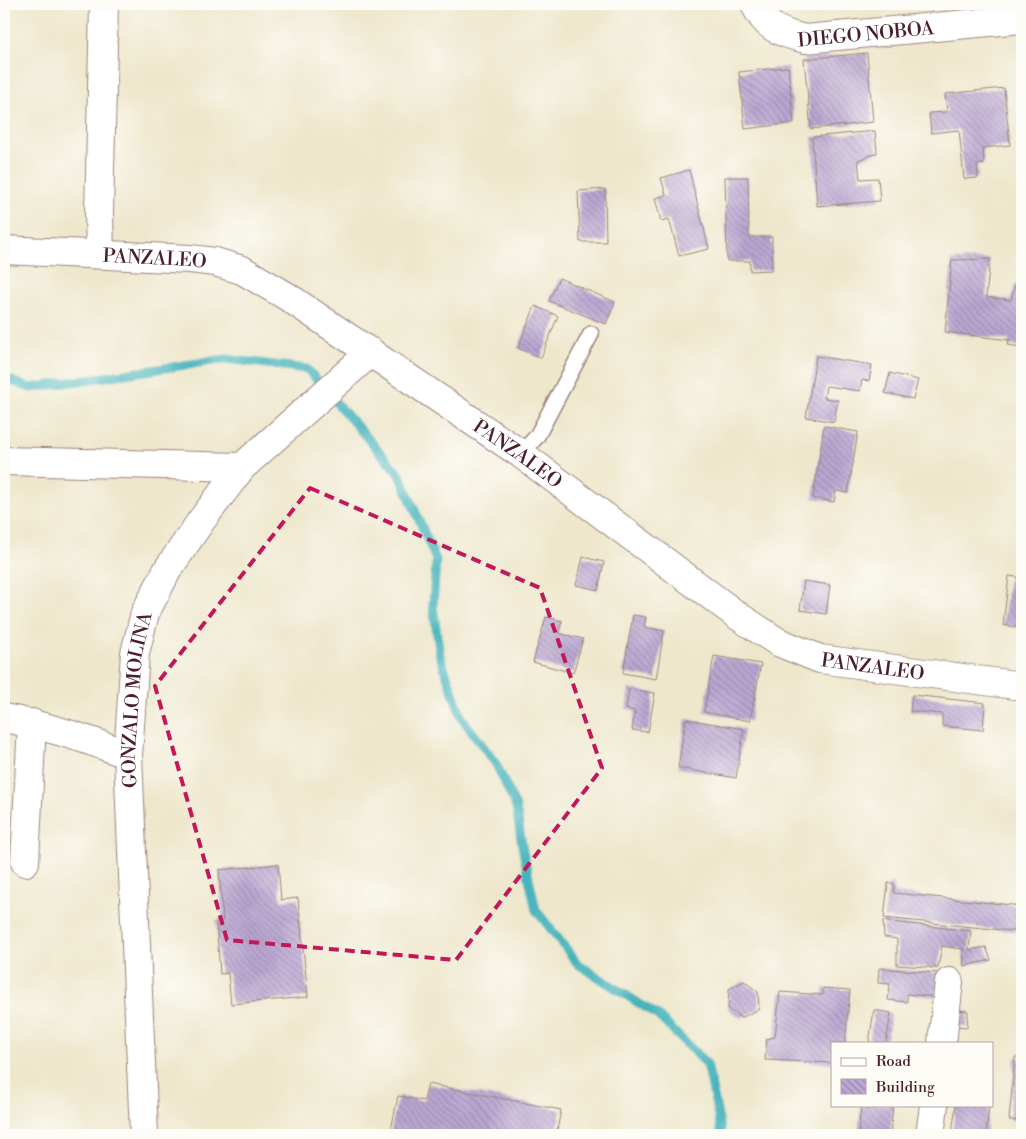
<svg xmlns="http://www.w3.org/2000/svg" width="1026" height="1139" font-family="'Libre Bodoni',serif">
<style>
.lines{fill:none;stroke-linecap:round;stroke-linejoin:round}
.stream{stroke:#44b4bb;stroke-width:9}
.building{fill:url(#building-back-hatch)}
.lane-casing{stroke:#9c837c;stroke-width:18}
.street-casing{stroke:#9c837c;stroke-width:30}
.secondary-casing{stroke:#9c837c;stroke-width:30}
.lane{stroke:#fff;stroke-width:15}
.street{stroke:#fff;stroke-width:28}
.secondary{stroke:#fff;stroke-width:28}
.marked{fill:none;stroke:#c2185b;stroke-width:4;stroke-dasharray:10 6;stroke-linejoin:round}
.labels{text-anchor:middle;stroke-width:5;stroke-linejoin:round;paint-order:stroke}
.street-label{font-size:19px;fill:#4a1f2b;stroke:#fdfcf7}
</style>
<defs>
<pattern id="building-back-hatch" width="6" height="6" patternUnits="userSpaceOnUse" patternTransform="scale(1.25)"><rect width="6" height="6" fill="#baa7d2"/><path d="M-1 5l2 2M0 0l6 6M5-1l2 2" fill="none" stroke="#9987ab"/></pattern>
</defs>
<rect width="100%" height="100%" fill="#fdfcf7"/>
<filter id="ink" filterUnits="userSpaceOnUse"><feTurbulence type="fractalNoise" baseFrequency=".02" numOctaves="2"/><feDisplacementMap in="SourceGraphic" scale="10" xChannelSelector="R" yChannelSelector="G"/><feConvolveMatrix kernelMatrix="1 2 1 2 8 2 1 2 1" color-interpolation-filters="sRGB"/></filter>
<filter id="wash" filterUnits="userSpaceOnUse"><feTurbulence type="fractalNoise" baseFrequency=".0096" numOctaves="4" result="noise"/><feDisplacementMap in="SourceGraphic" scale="20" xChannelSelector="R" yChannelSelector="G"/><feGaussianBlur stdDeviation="1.12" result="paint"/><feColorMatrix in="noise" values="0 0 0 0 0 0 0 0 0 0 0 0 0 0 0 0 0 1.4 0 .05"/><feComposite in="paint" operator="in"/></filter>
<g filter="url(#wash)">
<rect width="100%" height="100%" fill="#eee7cc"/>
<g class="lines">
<g class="stream">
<polyline points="4,378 30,388 226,359 307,369 322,386"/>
<polyline points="332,398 400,475 436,560 433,606 440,656 462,718 496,764 516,807 523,851 536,910 578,964 657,1015 707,1064 721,1130 720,1135"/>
</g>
</g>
<g id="blocks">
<g class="building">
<polygon points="867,53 873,122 811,129 804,59"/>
<polygon points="788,67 794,123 745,129 739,72"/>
<polygon points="1004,88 1010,145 983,148 984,164 977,165 978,178 964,179 959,130 931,133 929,113 947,112 945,94"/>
<polygon points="875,131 877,153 858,160 860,179 878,178 880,201 817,206 812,137"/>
<polygon points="689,170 709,249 679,256 669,219 661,221 655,198 666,195 661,178"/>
<polygon points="725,177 748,177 749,237 772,237 772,270 750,271 750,261 727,261"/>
<polygon points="605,189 606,242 580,242 578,191"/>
<polygon points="990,259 986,297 1011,300 1015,284 1022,283 1022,340 1020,347 1008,345 1009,340 945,332 952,260"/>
<polygon points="559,278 615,302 606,324 549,301"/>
<polygon points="535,306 558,316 541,358 518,348"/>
<polygon points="816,356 872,365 869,381 862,380 860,391 826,386 824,398 838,400 834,422 806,417"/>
<polygon points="890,373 918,380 913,399 885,393"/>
<polygon points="824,426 858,432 848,493 836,491 834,502 813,498"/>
<polygon points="583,557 604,562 598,590 576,585"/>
<polygon points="1009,576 1022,578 1022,628 1003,625"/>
<polygon points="804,581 830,585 826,614 800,610"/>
<polygon points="633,615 646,617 644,627 664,631 656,679 623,673"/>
<polygon points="546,617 562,621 558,633 583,639 573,673 533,662"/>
<polygon points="714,656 761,664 750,721 704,712"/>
<polygon points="629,689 655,693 648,732 632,730 635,711 626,709"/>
<polygon points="912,695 985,703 983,730 942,726 942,714 910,711"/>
<polygon points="686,719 744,729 736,778 678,768"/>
<polygon points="278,864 281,900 298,898 308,997 231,1004 228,973 220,974 216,920 223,921 219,870"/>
<polygon points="888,883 894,883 894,893 1022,906 1022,932 884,918"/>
<polygon points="883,921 971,931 969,950 986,947 991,960 964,966 963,949 942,946 938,968 897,965 897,939 884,937"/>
<polygon points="879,968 939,973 936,997 907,994 907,1002 888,1000 890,984 878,983"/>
<polygon points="744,981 758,992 759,1009 741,1018 728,1009 729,989"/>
<polygon points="823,988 850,990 845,1043 832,1043 832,1063 765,1060 767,1039 775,1037 780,992 823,995"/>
<polygon points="874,1010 891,1013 886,1043 869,1043"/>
<polygon points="955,1010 968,1011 967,1027 954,1026"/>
<polygon points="1015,1057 1022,1058 1022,1121 1009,1120"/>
<polygon points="428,1084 561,1110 556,1135 390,1135 398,1096 424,1101"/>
<polygon points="861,1105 893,1105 890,1135 858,1135"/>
<polygon points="956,1105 989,1105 986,1135 952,1133"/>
</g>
</g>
</g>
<g filter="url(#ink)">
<use href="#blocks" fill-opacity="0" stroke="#9c837c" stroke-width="1"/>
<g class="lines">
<defs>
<polyline id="lane" points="521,454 537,436 591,334"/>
<g id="street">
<path id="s1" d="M755 4C765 28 781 33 805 39L1022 19"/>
<polyline points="100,254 99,213 104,4"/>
<polyline points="4,461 242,467"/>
<path d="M4 718C47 726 88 739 128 755"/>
<polyline points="25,862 32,723"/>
<polyline points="942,1043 949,982"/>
<path id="s2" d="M144 1135 128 755 135 653 145 613 168 569 201 521 242 467 371 352"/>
<polyline points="930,1135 934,1105"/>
</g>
<g id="secondary">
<path id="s3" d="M4 250 190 259 215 262 242 270 288 297 521 454 738 616 778 642 820 659 1022 686"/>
</g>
</defs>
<use href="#lane" class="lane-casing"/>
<use href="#street" class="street-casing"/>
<use href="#secondary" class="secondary-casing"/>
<use href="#lane" class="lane"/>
<use href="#street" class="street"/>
<use href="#secondary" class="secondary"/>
</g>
</g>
<path class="marked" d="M310 488 540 588 602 768 456 960 227 940 155 686Z"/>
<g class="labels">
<g class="street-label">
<text dy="7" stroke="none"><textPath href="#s1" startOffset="125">DIEGO NOBOA</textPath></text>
<text dy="7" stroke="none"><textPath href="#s3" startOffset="151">PANZALEO</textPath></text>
<text dy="7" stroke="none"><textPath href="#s3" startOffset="571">PANZALEO</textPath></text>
<text dy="7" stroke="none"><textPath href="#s3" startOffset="991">PANZALEO</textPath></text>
<text dy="7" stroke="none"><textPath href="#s2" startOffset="436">GONZALO MOLINA</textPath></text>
</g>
</g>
<rect width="1026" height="1139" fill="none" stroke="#fdfcf7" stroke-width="20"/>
<rect x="831" y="1042" width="162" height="65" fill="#fdfcf7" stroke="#b5a4a5"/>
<rect x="841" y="1058" width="25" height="8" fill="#ffffff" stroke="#b5a4a5"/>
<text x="876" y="1066" font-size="15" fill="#4a1f2b">Road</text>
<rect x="841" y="1079" width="25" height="15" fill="url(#building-back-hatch)" stroke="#b5a4a5"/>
<text x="876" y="1092" font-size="15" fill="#4a1f2b">Building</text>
</svg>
